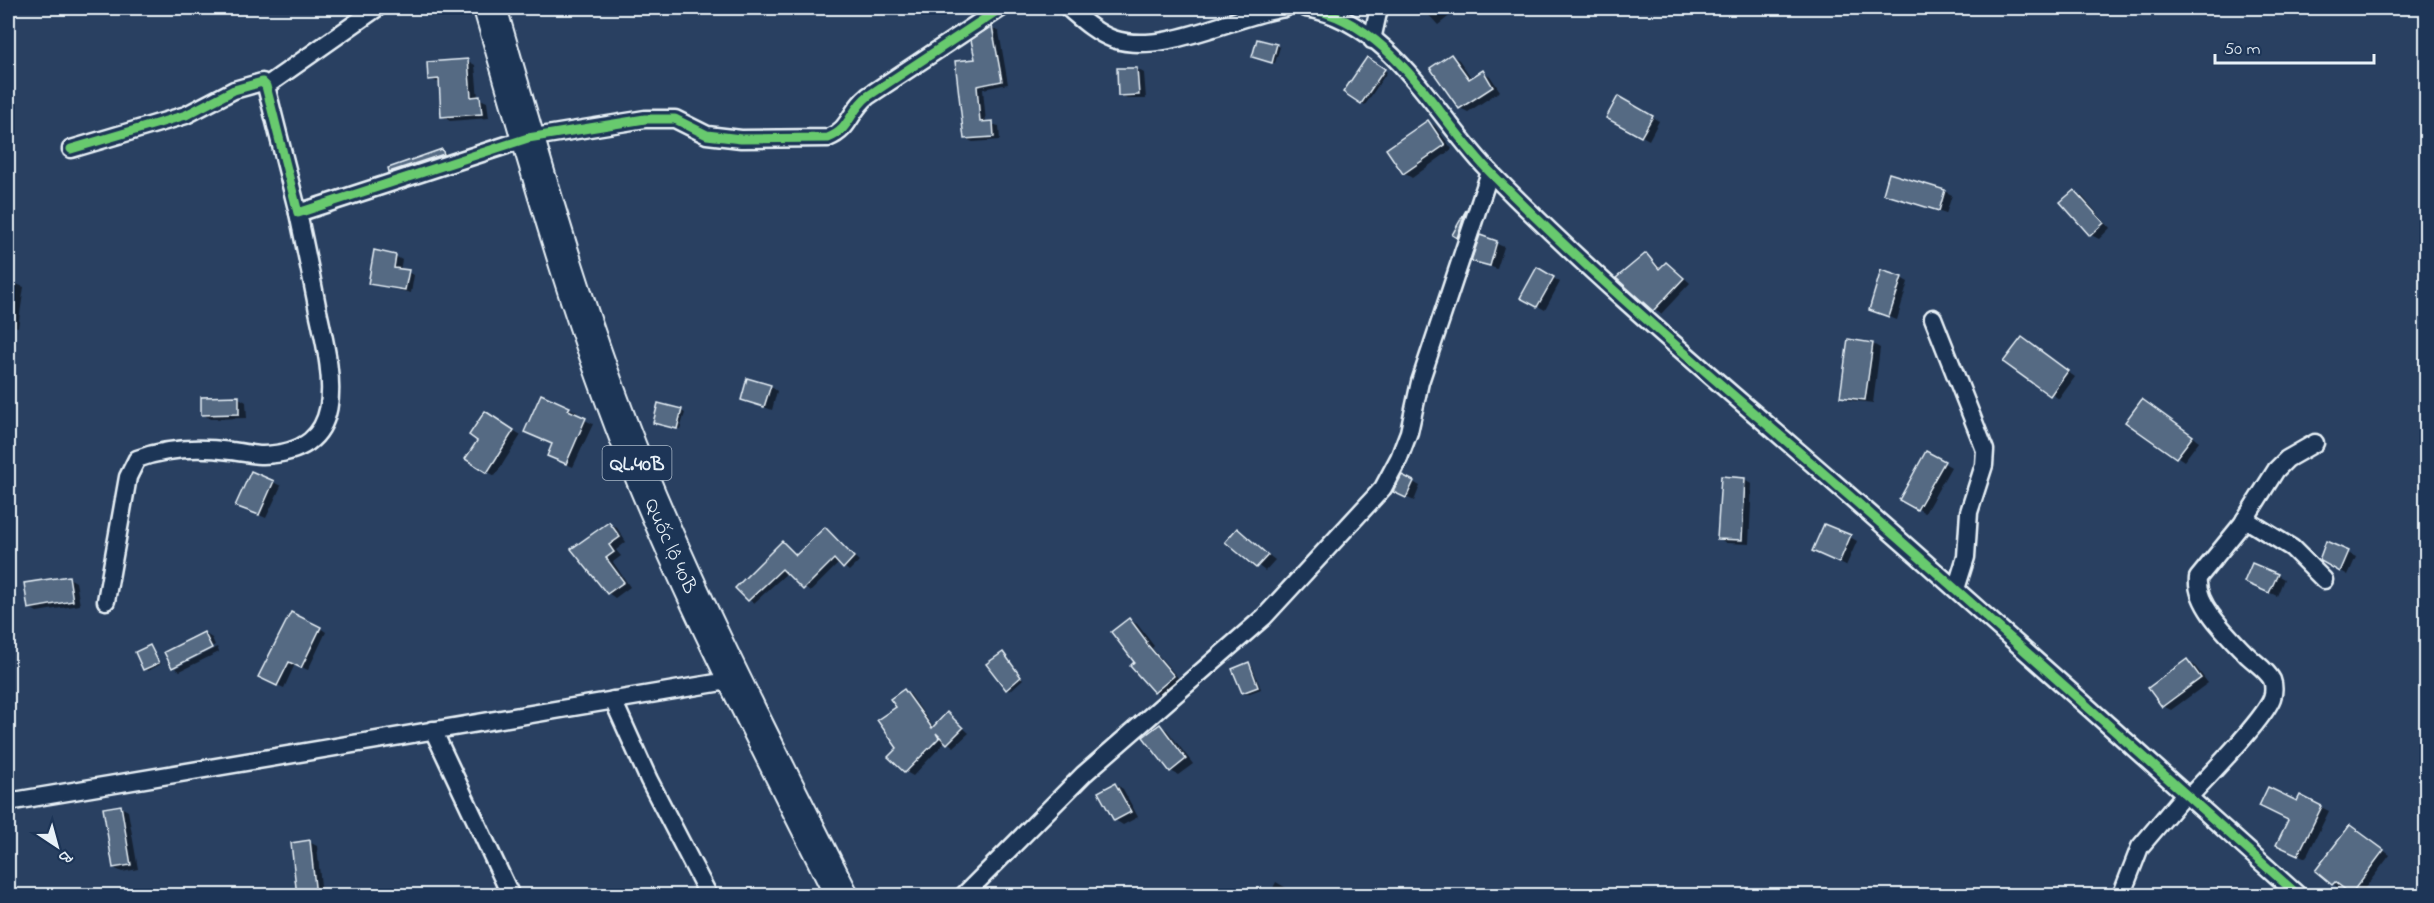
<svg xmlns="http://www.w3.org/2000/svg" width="2434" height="903" font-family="'Indie Flower',sans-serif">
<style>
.shadow{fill:#0007}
.building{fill:#556a83;stroke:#e8f1f8;stroke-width:1.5}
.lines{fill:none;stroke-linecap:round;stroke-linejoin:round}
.street-casing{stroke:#e8f1f8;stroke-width:21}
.highway-casing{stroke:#e8f1f8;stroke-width:36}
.street{stroke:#1d3557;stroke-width:16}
.highway{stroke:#1d3557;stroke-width:32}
.cycleway-casing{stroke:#1d3557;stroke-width:13}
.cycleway{stroke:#67ca6e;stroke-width:9}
.labels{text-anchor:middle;stroke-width:5;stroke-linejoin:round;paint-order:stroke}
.shield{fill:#1d3557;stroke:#abb9c8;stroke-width:1.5}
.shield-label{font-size:20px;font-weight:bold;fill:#e8f1f8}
.street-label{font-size:21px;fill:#e8f1f8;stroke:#1d3557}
</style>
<rect width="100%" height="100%" fill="#294061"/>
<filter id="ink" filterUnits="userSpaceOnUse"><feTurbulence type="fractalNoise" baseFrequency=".0167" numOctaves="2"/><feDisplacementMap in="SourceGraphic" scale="12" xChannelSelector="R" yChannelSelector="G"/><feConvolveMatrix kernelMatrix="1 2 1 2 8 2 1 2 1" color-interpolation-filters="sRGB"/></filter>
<g filter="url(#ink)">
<g class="shadow">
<polygon points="1430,8 1455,8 1457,10 1438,25 1425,11"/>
<polygon points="992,28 999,32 1008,84 983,89 986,123 999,126 1000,140 973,142 966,139 976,61 973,41"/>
<polygon points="1276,45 1280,47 1275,63 1253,57"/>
<polygon points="1451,55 1459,60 1472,79 1483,72 1490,76 1500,91 1468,112 1460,108"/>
<polygon points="1367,59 1387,72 1365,105 1345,92"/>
<polygon points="468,61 475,65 478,98 487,102 489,118 450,121 442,116 440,83 430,79"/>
<polygon points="1137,69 1144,73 1146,99 1127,99 1119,95"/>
<polygon points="1619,99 1659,121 1649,140 1608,117"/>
<polygon points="1428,122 1435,126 1452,149 1412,178 1404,173 1388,150"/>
<polygon points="442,151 449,155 398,175 391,171"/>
<polygon points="1944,191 1952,195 1946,214 1884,194"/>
<polygon points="2074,192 2082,196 2110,228 2099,239 2091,235"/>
<polygon points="1467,212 1473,215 1465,240 1454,235"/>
<polygon points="1481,237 1504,247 1497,269 1473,260"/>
<polygon points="1646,255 1662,269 1666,264 1674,268 1690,283 1661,314 1618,278"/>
<polygon points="395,256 402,260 400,270 414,275 411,293 370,283"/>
<polygon points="1538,269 1560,282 1545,310 1522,297"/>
<polygon points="1901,278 1908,282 1897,320 1871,310"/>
<polygon points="8,281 24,287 18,327 8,325"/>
<polygon points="1873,344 1880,348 1873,403 1849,400 1841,396"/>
<polygon points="2029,344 2075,377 2059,399 2005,362"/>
<polygon points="770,386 777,391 772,410 743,399"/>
<polygon points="542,396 569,408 577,412 575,415 593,424 573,467 557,460"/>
<polygon points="239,398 246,402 247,418 210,419 203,414"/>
<polygon points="2150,405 2199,441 2184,461 2127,422"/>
<polygon points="681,411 685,413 680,429 658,424"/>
<polygon points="493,417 521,435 495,476 487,471 479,441"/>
<polygon points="1927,453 1951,467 1925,513 1901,499"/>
<polygon points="1745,479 1752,484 1749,544 1726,543 1719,538"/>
<polygon points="273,482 281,486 266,518 245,509"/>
<polygon points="1413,482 1420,486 1414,501 1402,495"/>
<polygon points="609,524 617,528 626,542 616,550 621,556 613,562 630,587 615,598 608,593 573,549"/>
<polygon points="825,529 859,561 849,571 839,563 810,592 787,573 754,603 749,600 783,543 798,556"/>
<polygon points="1237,530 1275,560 1265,571 1227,542"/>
<polygon points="1850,537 1857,541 1846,566 1822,555"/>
<polygon points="2327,543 2356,557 2348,575 2320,559"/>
<polygon points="2277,575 2284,579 2277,596 2253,585"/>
<polygon points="69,578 76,582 80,605 37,612 30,608"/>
<polygon points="1129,620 1137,624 1154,646 1152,648 1181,681 1162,696 1155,692 1136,662"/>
<polygon points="320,628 326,632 308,670 295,664 284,688 266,680"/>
<polygon points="204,633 212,638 215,645 175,665 175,668 217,647 219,652 180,671 173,667"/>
<polygon points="150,647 161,664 148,671 145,669"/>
<polygon points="1003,654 1023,679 1010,691 1007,689"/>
<polygon points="2187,661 2194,665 2208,683 2171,710 2163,706"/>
<polygon points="1249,664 1252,666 1261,689 1247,694 1243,692"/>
<polygon points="904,691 910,694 934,728 948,714 969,733 954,747 946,741 913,776 906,772 899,748 898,707"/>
<polygon points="1160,726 1167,730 1193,764 1178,775 1171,771"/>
<polygon points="1115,784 1123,789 1138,817 1123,825 1115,820 1100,793"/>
<polygon points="2298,803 2321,807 2329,811 2306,858 2285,848"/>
<polygon points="121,807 128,811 138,869 122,872 114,868"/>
<polygon points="2357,831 2390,855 2359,896 2341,885 2339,888 2333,884"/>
<polygon points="309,842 317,846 322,896 298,896"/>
<polygon points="1276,882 1300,896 1269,896"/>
<polygon points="2426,884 2426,896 2413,896"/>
<polygon points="1247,891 1254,896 1245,896"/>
</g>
<g class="building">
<polygon points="992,26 1002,81 977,86 980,122 993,121 994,137 964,139 955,61 975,59 971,40"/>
<polygon points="1257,39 1277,44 1272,63 1252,57"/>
<polygon points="1451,54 1469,79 1483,70 1493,87 1459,109 1430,68"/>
<polygon points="1367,57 1385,69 1361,104 1343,92"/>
<polygon points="468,59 471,97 480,96 482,114 441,117 439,79 428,80 427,62"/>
<polygon points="1117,68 1137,68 1139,95 1118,96"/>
<polygon points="1618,96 1653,116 1641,137 1606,118"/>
<polygon points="1428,120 1445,145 1403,174 1386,149"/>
<polygon points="442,149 444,154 389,172 388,168"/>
<polygon points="1889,173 1945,190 1939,211 1883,194"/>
<polygon points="2074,190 2104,223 2090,236 2060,202"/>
<polygon points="1466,210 1457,238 1452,235"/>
<polygon points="1480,235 1497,241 1490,266 1471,261"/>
<polygon points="374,250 396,255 394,268 409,270 405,290 368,284"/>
<polygon points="1646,253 1659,269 1666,262 1684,278 1653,311 1616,278"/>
<polygon points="1537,267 1554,277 1537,307 1520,298"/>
<polygon points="1881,270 1902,277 1889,317 1869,310"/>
<polygon points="2022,337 2068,371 2050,396 2003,362"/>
<polygon points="1848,339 1873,343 1865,400 1840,397"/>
<polygon points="747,378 771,385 764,407 741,400"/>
<polygon points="541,394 570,407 568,410 586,418 566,464 547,456 552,444 524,432"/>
<polygon points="239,396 239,414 201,415 201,397"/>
<polygon points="2142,399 2193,436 2176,458 2125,422"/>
<polygon points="658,403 682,409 677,429 653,423"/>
<polygon points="485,411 514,430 487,473 465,459 477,441 469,435"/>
<polygon points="1926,451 1945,461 1917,510 1899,500"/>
<polygon points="251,471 274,481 259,515 235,506"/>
<polygon points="1402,475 1414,481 1406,498 1393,492"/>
<polygon points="1721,476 1745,478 1742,540 1717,539"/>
<polygon points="609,522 620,537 609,545 614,552 606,558 624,582 607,594 571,549"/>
<polygon points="1824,524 1851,535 1839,563 1812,551"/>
<polygon points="825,527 854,557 843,569 834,559 803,590 782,569 748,601 735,588 782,541 796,555"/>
<polygon points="1237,528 1268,555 1256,568 1225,542"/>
<polygon points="2326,541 2349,551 2340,572 2319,560"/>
<polygon points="2252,563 2278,574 2269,593 2244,582"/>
<polygon points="69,576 73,601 28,609 24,583"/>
<polygon points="291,612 321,627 301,668 289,662 277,686 258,677"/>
<polygon points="1129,618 1147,642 1146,643 1174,676 1154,693 1130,666 1134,662 1111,632"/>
<polygon points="204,632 212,648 172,668 164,652"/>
<polygon points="150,645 159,663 143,670 135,652"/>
<polygon points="1003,652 1021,677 1006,690 986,664"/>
<polygon points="2187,659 2201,678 2162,707 2148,688"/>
<polygon points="1249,662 1258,687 1242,693 1232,669"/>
<polygon points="904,689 932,728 947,712 963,728 947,744 936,733 939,738 905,773 888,757 897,748 877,720 896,707 890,699"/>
<polygon points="1160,724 1186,759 1170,772 1143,737"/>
<polygon points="1115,783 1131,812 1114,821 1098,792"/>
<polygon points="2268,787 2297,801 2300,795 2322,806 2298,855 2276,845 2288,820 2259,806"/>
<polygon points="121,805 131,865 113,868 103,808"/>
<polygon points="2350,825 2384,850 2351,894 2335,882 2332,885 2315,871"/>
<polygon points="310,840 316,896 297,896 291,843"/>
</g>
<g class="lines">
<defs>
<g id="street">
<path d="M1068 8C1081 19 1096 33 1113 39 1163 56 1235 15 1285 8"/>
<path d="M1306 8C1392 21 1437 119 1492 174 1601 285 1720 383 1837 485 1992 620 2145 758 2299 896"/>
<polyline points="1372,40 1379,8"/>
<polyline points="266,86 377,8"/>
<path d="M71 149 186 115 234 90 262 82 266 86 298 213 528 138 645 119H675L707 135 741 139 828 138C851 129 849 111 868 96L1001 8"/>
<polyline points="1933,318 1985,450 1984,465 1969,512 1966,557 1956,589"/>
<polyline points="2245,519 2292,548 2324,580"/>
<path d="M106 601 128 477 137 459C166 448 200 447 231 451 242 452 252 455 263 455 353 452 331 371 318 311 312 279 305 246 298 213"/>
<polyline points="613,700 649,780 709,896"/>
<polyline points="433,730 511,896"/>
<path d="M2189 797C2207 777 2264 720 2272 698 2274 693 2274 685 2272 680 2267 670 2254 662 2246 654 2229 636 2195 605 2198 578L2242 524 2276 470 2287 459 2315 443"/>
<polyline points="8,802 734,680"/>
<polyline points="963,896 1084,774 1264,617 1383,488 1399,458 1409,432 1420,382 1490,172"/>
<polyline points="2121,896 2140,847 2185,794"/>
</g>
<g id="highway">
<path id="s1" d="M490 8C535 163 578 320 639 470 699 616 772 755 842 896"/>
</g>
</defs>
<use href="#street" class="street-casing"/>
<use href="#highway" class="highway-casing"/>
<use href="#street" class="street"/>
<use href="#highway" class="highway"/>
<defs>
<g id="cycleway">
<path d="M1306 8C1392 21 1437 119 1492 174 1601 285 1720 383 1837 485 1992 620 2145 758 2299 896"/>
<path d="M71 149 186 115 234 90 262 82 266 86 298 213 528 138 645 119H675L707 135 741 139 828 138C851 129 849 111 868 96L1001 8"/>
</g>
</defs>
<use href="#cycleway" class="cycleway-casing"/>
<use href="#cycleway" class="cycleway"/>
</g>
</g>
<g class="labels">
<rect class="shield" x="602.5" y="446" width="69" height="34" rx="4.5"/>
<g class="shield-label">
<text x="637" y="470">QL.40B</text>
</g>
<g class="street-label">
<text dy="7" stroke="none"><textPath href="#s1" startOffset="568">Quốc lộ 40B</textPath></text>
</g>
</g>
<rect width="2434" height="903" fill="none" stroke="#1d3557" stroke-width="30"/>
<rect x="15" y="15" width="2404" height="873" fill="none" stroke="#e8f1f8" stroke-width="2" filter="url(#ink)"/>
<g transform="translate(57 846) rotate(144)" stroke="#1d3557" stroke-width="4.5" paint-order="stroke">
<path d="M0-4.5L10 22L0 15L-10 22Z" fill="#e8f1f8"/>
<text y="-9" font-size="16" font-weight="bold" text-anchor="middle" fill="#e8f1f8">B</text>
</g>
<path d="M2215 54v9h159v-9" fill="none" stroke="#e8f1f8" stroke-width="3"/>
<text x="2224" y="54" font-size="18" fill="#e8f1f8" stroke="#1d3557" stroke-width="4.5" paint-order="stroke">50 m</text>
</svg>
